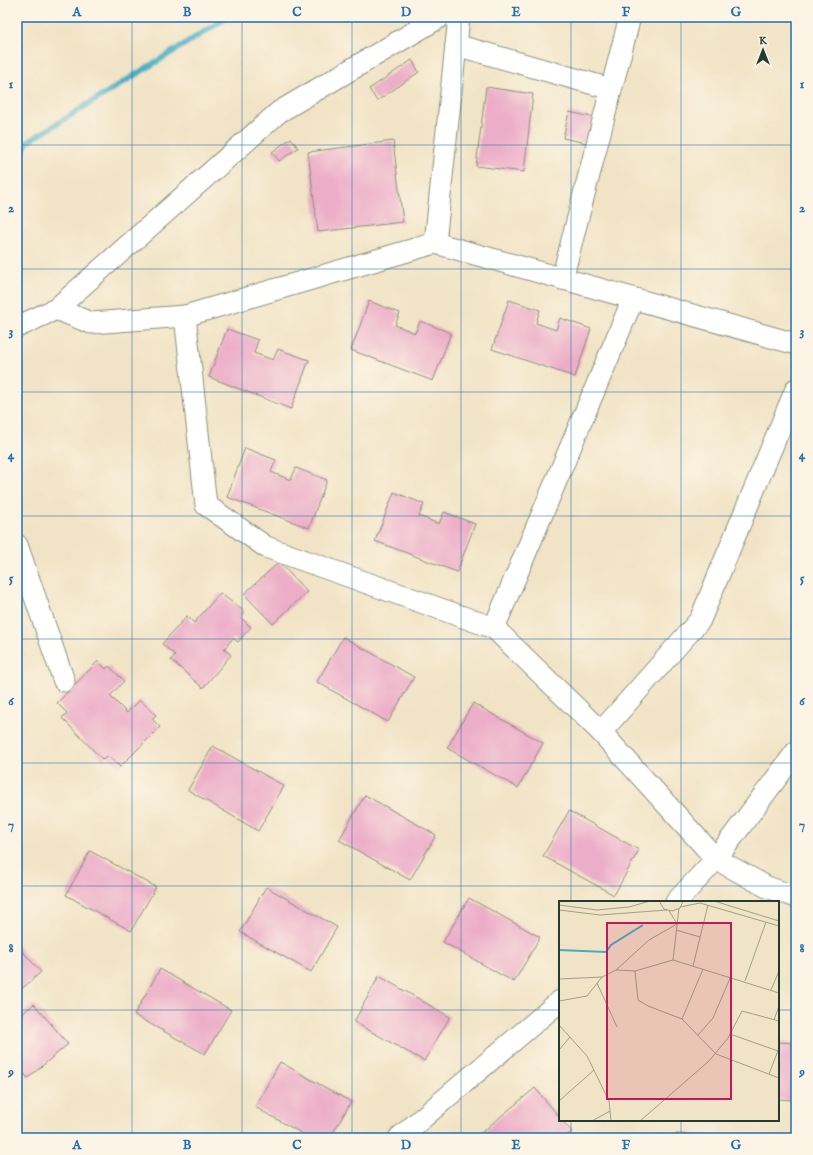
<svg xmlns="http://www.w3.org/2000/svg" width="813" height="1155" font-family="'IM FELL English',serif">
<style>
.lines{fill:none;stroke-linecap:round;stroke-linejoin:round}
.stream{stroke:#44adc3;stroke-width:6}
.building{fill:#ecadc8}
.minor-casing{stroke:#88907c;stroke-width:23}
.minor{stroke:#fff;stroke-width:21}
.grid{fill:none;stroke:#1f6fb2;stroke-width:1;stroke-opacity:0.55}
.inset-river{fill:none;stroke:#44adc3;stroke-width:2}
.inset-road{fill:none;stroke:#9da18b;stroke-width:1}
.view{fill:#c2185b;fill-opacity:0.15;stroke:#c2185b;stroke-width:2}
.inset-edge{fill:none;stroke:#1f3d34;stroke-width:2}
.neatline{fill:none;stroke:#1f6fb2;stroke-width:1.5}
.grid-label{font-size:13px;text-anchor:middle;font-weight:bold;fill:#1f6fb2}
</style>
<rect width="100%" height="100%" fill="#fcf5e5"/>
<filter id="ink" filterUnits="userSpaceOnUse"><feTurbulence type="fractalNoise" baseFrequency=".025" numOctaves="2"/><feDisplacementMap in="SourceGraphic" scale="8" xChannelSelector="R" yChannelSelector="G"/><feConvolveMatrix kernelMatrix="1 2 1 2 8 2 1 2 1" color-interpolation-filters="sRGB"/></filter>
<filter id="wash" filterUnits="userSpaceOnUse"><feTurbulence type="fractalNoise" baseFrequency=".012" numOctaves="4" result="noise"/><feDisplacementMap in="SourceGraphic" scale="16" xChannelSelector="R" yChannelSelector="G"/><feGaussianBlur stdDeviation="0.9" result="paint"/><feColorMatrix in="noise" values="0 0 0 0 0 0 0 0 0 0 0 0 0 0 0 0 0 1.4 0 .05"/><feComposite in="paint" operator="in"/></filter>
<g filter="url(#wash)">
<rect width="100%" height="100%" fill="#f1e3c5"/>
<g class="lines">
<polyline class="stream" points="17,158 28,142 228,17"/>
</g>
<g id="blocks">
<g class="building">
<polygon points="412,60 419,72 377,101 369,89"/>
<polygon points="486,87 533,94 524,172 476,166"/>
<polygon points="569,112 597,118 591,144 563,138"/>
<polygon points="291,138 298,148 279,161 272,152"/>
<polygon points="393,141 403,222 318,232 308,152"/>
<polygon points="509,300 540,310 536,323 556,330 560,318 591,329 575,377 492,349"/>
<polygon points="369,301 400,313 395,325 415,333 420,321 451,333 433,381 351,350"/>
<polygon points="227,329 258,340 254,353 273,360 278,349 309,360 291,409 209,377"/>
<polygon points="245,448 276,460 271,472 291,480 296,468 327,480 309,528 227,497"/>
<polygon points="394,492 424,504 419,516 439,524 444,512 475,524 457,572 375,541"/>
<polygon points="279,562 307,592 273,624 244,594"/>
<polygon points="220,593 245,612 240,617 251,627 238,642 233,638 224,649 231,655 203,688 171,660 175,655 162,644 187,616 194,623"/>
<polygon points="343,637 414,677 388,722 317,682"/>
<polygon points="98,661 106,669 109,666 124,681 110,696 127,713 140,700 156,715 152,719 160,727 120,767 108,756 103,760 62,718 67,713 57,703"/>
<polygon points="473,703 543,743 518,788 447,748"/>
<polygon points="213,746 284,786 258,831 188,790"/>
<polygon points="365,795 436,835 410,880 339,840"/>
<polygon points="569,811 639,850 614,895 543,856"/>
<polygon points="90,851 156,887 131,931 66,895"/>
<polygon points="266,887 337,927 311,972 240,932"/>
<polygon points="469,898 540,937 514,982 443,942"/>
<polygon points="17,945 41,972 17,993"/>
<polygon points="160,969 231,1010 205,1054 134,1015"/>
<polygon points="379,976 450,1017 424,1061 354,1022"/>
<polygon points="34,1004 68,1044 28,1078 17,1065 17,1018"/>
<polygon points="778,1042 796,1043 796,1100 778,1099"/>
<polygon points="280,1062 351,1102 330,1138 310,1138 255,1107"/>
<polygon points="535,1088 572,1132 564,1138 475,1138"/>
<polygon points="676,1134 756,1137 756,1138 676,1138"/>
</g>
</g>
</g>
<g filter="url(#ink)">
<use href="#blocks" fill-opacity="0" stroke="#88907c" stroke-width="1"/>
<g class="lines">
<defs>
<g id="minor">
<polyline points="456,45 611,89"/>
<polyline points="435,243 459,17"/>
<polyline points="562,279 630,17"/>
<polyline points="56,309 91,323 185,316 435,243 796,344"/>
<polyline points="185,316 206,505 266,547 494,628 601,732 716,859 767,887 796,897"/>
<polyline points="17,327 56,309 279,112 440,17"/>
<polyline points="17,545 64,681"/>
<polyline points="494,628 633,299"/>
<polyline points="601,732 700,620 796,389"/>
<polyline points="676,902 716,859 796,752"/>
<polyline points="399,1138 560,1001"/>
</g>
</defs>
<use href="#minor" class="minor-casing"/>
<use href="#minor" class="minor"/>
</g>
</g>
<path class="grid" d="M132 17V1138M242 17V1138M352 17V1138M461 17V1138M571 17V902M681 17V902M17 145H796M17 269H796M17 392H796M17 516H796M17 639H796M17 763H796M17 886H796M17 1010H560M778 1010H796M571 1120V1138M681 1120V1138"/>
<g transform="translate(559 901)">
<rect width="220" height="220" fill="#f1e3c5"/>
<path class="inset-river" d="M0 49 47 51 52 44 84 24"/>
<path class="inset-road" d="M100 0 105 8 113 10 121 7 124 0M155 0 220 20M0 4 38 9 70 6 91 0M121 6 141 2 220 25M0 9 41 14 108 9M110 10 117 21M117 29 141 36M114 59 120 7M134 65 149 4M57 69 76 70 114 59 220 92M76 70 79 99 89 105 123 118 157 153 220 177M0 78 43 76 57 69 90 39 118 23M186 80 207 21M38 82 58 126M212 89 220 70M0 100 28 95 43 76M123 118 144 68M215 119 220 105M0 124 28 155 50 200 52 220M171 133 219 150M139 134 154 117 172 75M0 149 11 136M210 173 220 147M0 200 35 169M33 220 51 210M81 220 150 160 169 137 183 110 220 120"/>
<path class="view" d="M48 22H172V198H48Z"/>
<rect width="220" height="220" class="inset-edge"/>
</g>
<rect width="813" height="1155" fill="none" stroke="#fcf5e5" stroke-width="44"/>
<g transform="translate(763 50)" stroke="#fcf5e5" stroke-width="3" paint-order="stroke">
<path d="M0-3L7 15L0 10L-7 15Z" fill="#1f3d34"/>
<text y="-6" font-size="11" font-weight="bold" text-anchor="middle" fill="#1f3d34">K</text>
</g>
<rect x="22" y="22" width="769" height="1111" class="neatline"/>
<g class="grid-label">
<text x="77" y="16">A</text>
<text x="187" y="16">B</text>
<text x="297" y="16">C</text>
<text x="406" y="16">D</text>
<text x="516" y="16">E</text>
<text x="626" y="16">F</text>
<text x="736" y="16">G</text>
<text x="11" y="88">1</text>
<text x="802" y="88">1</text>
<text x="11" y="212">2</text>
<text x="802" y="212">2</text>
<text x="11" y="335">3</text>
<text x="802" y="335">3</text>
<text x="11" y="459">4</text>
<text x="802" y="459">4</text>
<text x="11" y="582">5</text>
<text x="802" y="582">5</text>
<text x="11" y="705">6</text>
<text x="802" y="705">6</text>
<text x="11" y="829">7</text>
<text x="802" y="829">7</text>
<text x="11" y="952">8</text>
<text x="802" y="952">8</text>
<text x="11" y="1076">9</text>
<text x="802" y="1076">9</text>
<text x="77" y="1149">A</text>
<text x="187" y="1149">B</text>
<text x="297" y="1149">C</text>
<text x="406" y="1149">D</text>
<text x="516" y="1149">E</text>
<text x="626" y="1149">F</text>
<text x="736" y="1149">G</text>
</g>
</svg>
